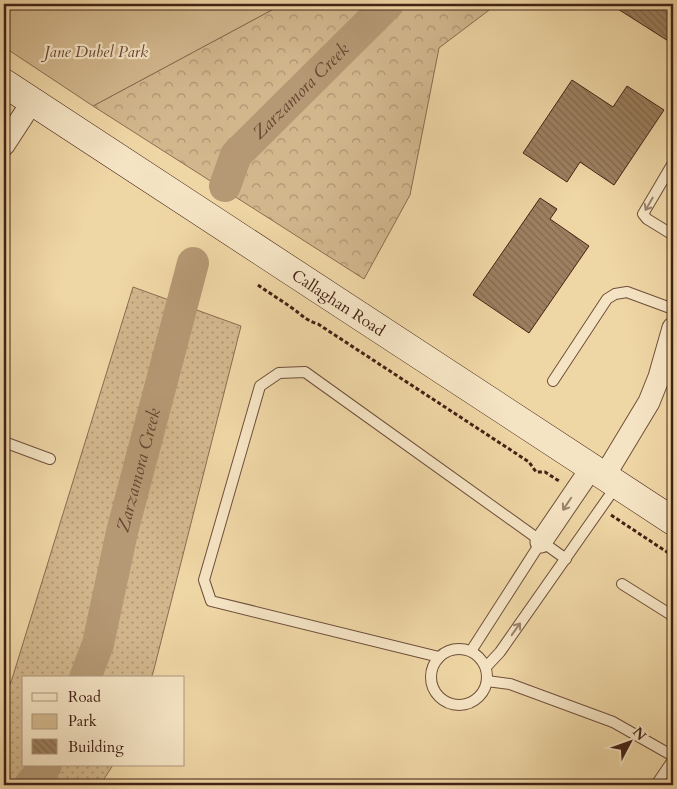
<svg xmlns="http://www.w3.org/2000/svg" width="677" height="789" font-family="Cardo,serif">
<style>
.grass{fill:url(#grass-dots);stroke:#8a6c52}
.forest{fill:url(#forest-crowns);stroke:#8a6c52}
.park{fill:#d2b78d;stroke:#8a6c52}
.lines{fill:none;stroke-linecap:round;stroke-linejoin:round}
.river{stroke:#b59974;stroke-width:32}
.building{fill:url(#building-back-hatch);stroke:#432216}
.service-casing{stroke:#6e4f3a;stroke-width:12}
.minor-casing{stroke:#6e4f3a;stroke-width:23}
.secondary-casing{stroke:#432216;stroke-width:29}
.path{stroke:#432216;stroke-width:3;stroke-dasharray:4 2.5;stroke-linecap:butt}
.service{stroke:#f5e4c4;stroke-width:10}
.minor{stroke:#f5e4c4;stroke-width:21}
.secondary{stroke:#f5e4c4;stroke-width:28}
.oneway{stroke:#9c836d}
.labels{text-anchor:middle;stroke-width:4.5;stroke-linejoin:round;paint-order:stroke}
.park-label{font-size:16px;font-style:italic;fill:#674734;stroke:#f5e4c4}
.street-label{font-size:16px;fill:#432216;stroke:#f5e4c4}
.water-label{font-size:18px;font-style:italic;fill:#654632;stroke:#f5e4c4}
</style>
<defs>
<pattern id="grass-dots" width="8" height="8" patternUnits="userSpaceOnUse" patternTransform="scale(1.25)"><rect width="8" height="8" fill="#d2b78d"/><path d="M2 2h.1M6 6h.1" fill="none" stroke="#ac9472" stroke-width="1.8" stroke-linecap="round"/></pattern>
<pattern id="forest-crowns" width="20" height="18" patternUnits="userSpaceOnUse" patternTransform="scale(1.25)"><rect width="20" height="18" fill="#d2b78d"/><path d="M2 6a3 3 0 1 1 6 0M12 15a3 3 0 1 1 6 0" fill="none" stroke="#ac9472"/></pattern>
<pattern id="building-back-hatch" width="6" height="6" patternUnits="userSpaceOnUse" patternTransform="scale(1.25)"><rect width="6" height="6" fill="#9c8060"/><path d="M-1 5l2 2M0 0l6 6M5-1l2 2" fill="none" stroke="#81684e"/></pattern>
</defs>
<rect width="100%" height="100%" fill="#efd6a5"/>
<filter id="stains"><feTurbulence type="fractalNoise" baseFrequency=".004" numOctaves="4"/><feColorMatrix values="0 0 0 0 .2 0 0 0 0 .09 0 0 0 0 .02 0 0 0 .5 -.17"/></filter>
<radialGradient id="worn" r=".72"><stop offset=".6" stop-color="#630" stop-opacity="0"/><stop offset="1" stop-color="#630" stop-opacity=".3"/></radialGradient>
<polygon class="grass" points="133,287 241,326 153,673 151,678 24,678 24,765 113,765 100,785 4,785 4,698 12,679"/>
<polygon class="forest" points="283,4 497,4 439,48 410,195 364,279 93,106"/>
<polygon class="park" points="4,4 283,4 93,106 4,47"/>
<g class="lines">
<g class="river">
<path id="s1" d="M225 186 236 155 388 4"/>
<path id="s2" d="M85 678 98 644 122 532 193 263"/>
<polyline points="30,785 46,765"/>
</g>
</g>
<g class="building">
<polygon points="610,4 673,4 673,44"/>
<polygon points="572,80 613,107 627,86 664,110 614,185 580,162 567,182 523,153"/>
<polygon points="540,198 557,209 550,219 589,246 529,333 473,295"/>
</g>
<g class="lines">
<defs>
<g id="service">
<polyline points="673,163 643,214 647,219 673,235"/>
<polyline points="553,381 607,299 615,294 627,292 673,309"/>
<polyline points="4,442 50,459"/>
<polyline points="622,584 673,616"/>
<circle cx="459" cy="677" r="28"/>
<polyline points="471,651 541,542"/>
<polyline points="439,657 211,601 204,580 260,386 279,373 305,372 566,559"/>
<polyline points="486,667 500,652 617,485"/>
<polyline points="487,681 510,684 613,722 673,756"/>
<polyline points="656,785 673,760"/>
</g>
<g id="minor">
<polyline points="4,145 32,102"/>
<polyline points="605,475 649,402 659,377 673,328"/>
<polyline points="541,542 592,467"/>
</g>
<g id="secondary">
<path id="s3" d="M4 83 673 521"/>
</g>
</defs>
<use href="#service" class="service-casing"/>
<use href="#minor" class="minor-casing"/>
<use href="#secondary" class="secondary-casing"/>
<g class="path">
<path d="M258 285C269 293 281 300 292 308 302 315 305 320 318 324L529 462 536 472H545L559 481"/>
<polyline points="611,515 673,556"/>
</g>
<use href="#service" class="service"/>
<use href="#minor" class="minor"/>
<use href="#secondary" class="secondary"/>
</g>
<defs><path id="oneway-shaft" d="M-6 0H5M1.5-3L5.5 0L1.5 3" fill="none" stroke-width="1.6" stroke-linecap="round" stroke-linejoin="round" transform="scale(1.25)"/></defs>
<g class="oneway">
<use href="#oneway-shaft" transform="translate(649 204) rotate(120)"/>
<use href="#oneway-shaft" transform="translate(567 504) rotate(124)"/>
<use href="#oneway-shaft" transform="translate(516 629) rotate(-55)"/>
</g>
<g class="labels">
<g class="park-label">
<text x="96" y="57">Jane Dubel Park</text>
</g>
<g class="street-label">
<text dy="6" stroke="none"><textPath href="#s3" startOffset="400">Callaghan Road</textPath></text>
</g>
<g class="water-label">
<text dy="6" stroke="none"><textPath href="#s1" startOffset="124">Zarzamora Creek</textPath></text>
<text dy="6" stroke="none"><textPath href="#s2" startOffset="215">Zarzamora Creek</textPath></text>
</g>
</g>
<rect width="677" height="789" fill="none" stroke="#efd6a5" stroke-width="20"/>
<rect x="5" y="5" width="667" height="779" fill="none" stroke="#432216" stroke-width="2.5"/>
<rect x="10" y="10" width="657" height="769" fill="none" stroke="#432216"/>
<rect x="22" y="676" width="162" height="90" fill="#f5e4c4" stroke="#ae967e"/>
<rect x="32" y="693" width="25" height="8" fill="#f5e4c4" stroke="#ae967e"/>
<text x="68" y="702" font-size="15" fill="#432216">Road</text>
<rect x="32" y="714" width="25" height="15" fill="#d2b78d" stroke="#ae967e"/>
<text x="68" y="726" font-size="15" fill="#432216">Park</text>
<rect x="32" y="739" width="25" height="15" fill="url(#building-back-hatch)" stroke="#ae967e"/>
<text x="68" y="752" font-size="15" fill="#432216">Building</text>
<g transform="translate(630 742) rotate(49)" stroke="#f5e4c4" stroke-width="4" paint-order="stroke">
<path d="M0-4L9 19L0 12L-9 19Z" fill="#432216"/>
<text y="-8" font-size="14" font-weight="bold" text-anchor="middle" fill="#432216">N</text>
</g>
<rect width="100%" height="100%" filter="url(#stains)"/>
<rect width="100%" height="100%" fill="url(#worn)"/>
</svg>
